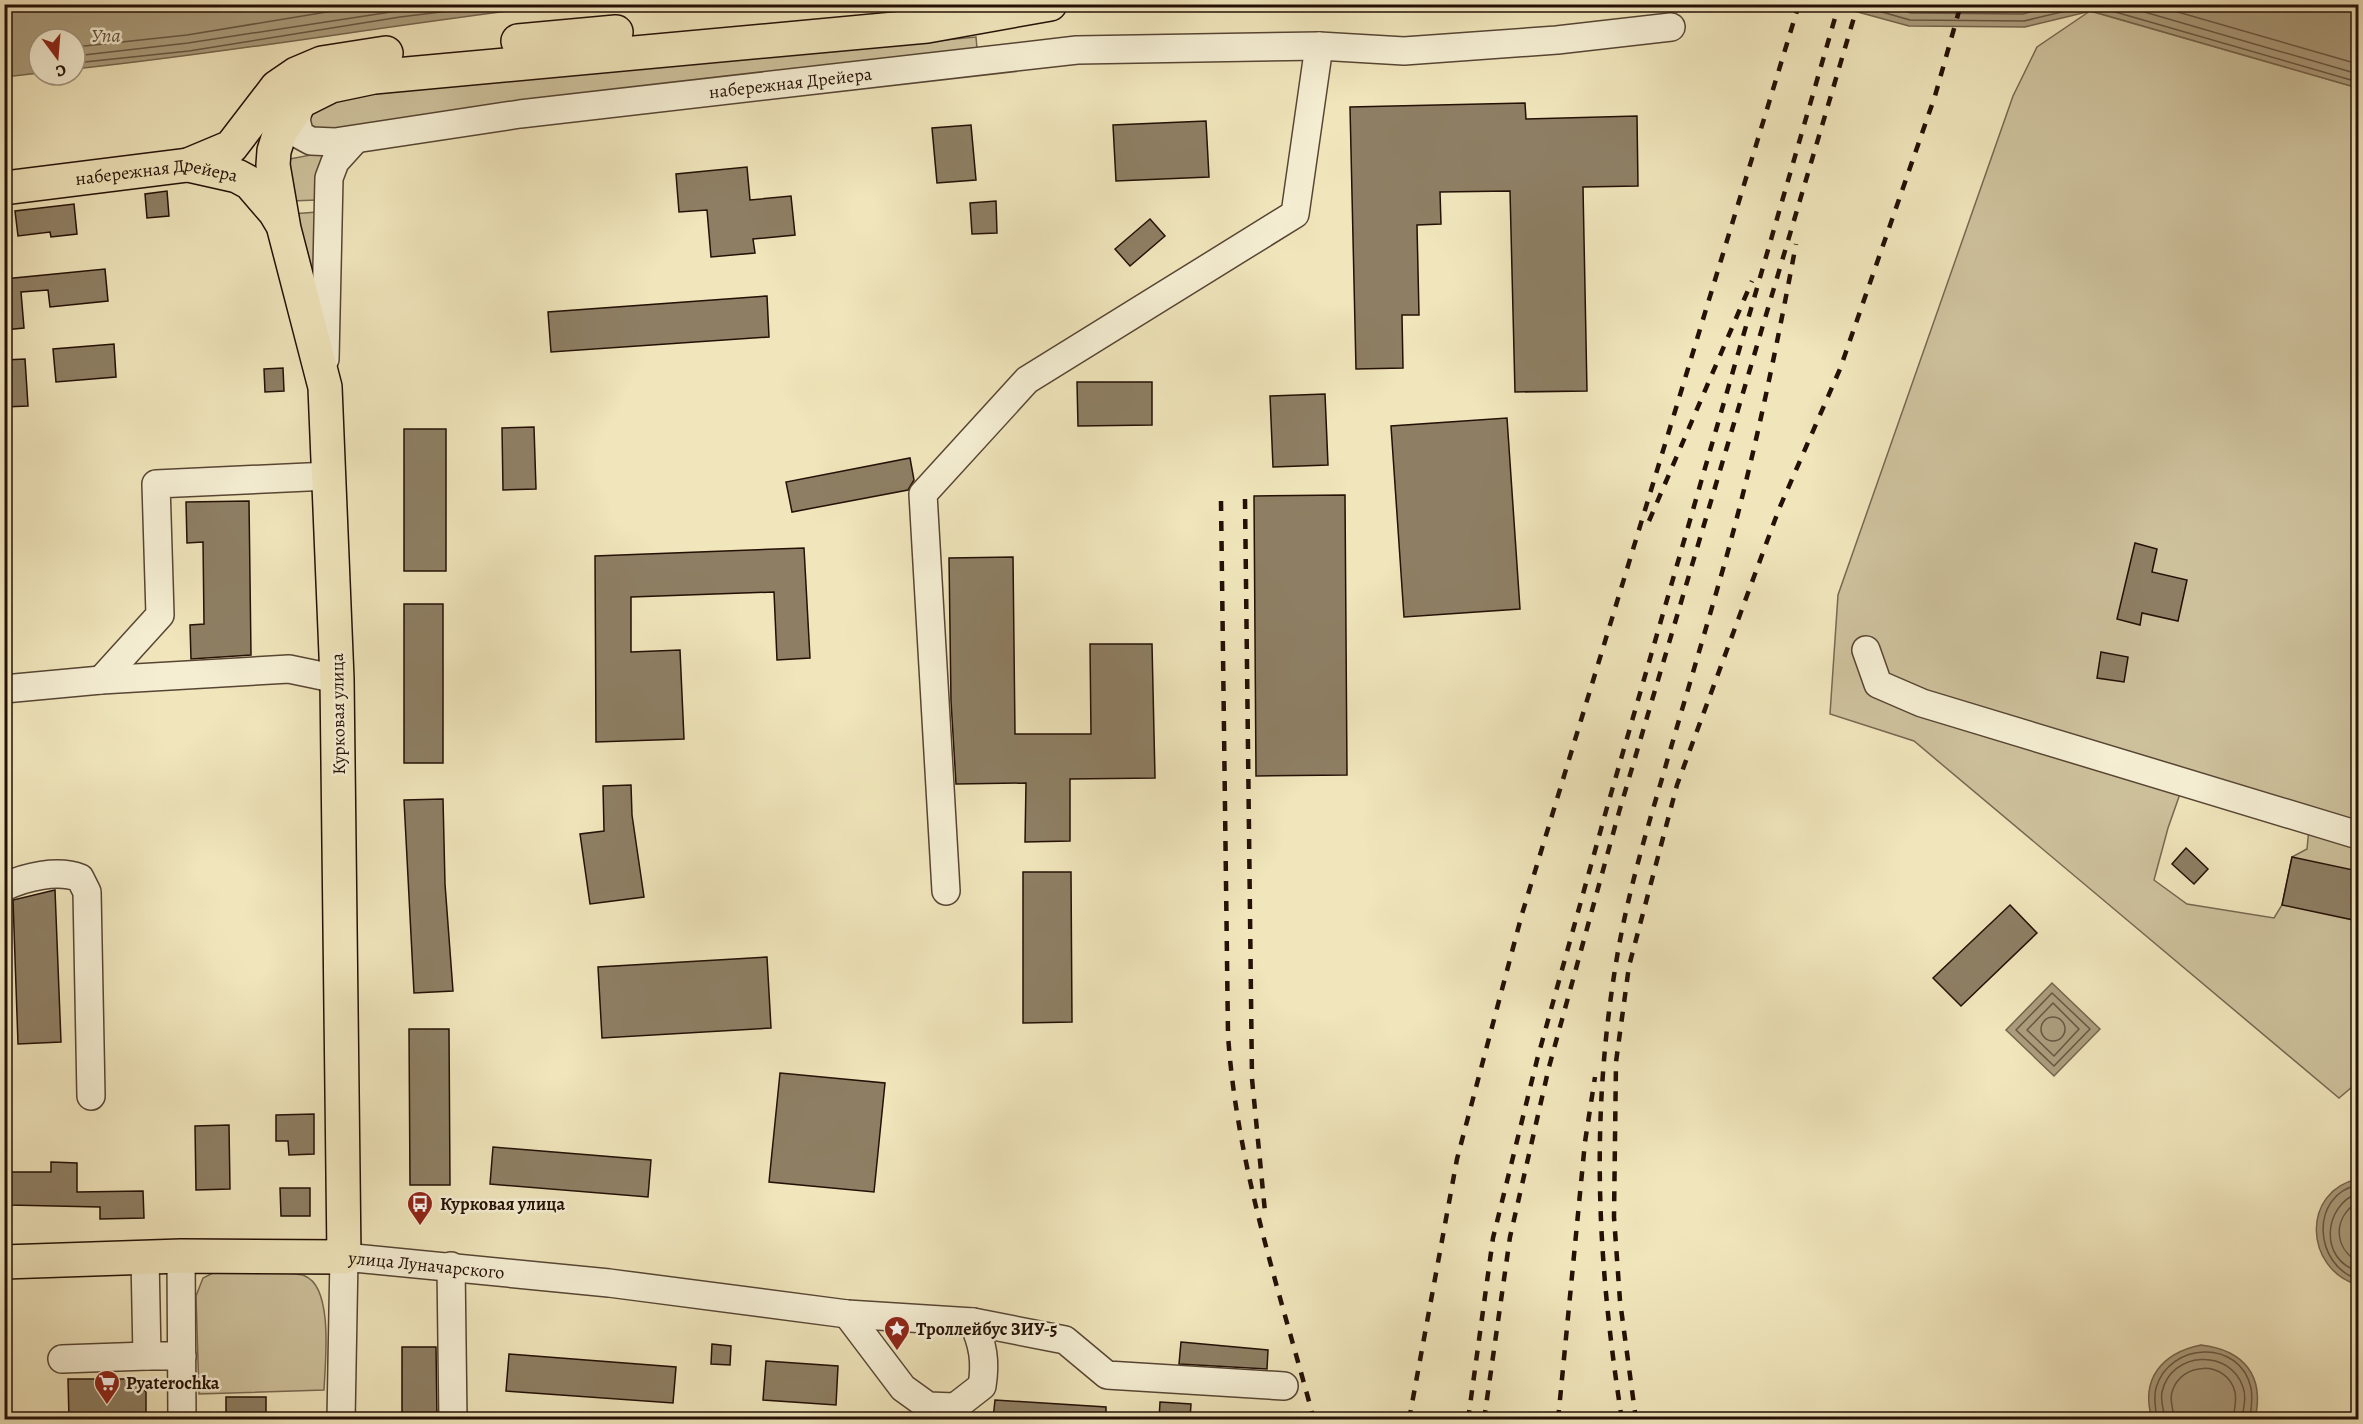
<svg xmlns="http://www.w3.org/2000/svg" width="2363" height="1424" font-family="Alegreya,serif">
<style>
.green{fill:#cdc19c;stroke:#786851;stroke-width:1.5;fill-rule:evenodd}
.water{fill:#ab9d7d;stroke:#75654d;stroke-width:1.5}
.lines{fill:none;stroke-linecap:round;stroke-linejoin:round}
.shore{stroke:#685642;stroke-width:1.5}
.building{fill:#8e7f64;stroke:#241006;stroke-width:1.5}
.minor-casing{stroke:#574533;stroke-width:30}
.major-casing{stroke:#241006;stroke-width:36}
.minor{stroke:#f5eed3;stroke-width:27}
.major{stroke:#f0e5bb;stroke-width:33}
.rail{stroke:#241006;stroke-width:4.5;stroke-dasharray:10 10;stroke-linecap:butt}
.labels{text-anchor:middle;stroke-width:5;stroke-linejoin:round;paint-order:stroke}
.street-label{font-size:18px;fill:#241006;stroke:#f5eed3}
.poi-label{font-size:18px;font-weight:bold;fill:#241006;stroke:#f5eed3;text-anchor:start}
.water-label{font-size:20px;font-style:italic;fill:#614f3c;stroke:#f5eed3}
</style>
<rect width="100%" height="100%" fill="#f0e5bb"/>
<filter id="stains"><feTurbulence type="fractalNoise" baseFrequency=".00333" numOctaves="4"/><feColorMatrix values="0 0 0 0 .2 0 0 0 0 .09 0 0 0 0 .02 0 0 0 .5 -.17"/></filter>
<radialGradient id="worn" r=".72"><stop offset=".6" stop-color="#630" stop-opacity="0"/><stop offset="1" stop-color="#630" stop-opacity=".3"/></radialGradient>
<g class="green">
<path d="M2090 11 2358 88V1082L2339 1098 1914 741 1830 714 1838 595 2013 96 2037 47ZM2187 774 2309 828 2307 849 2292 857 2282 905 2274 918 2187 904 2154 880 2168 828Z"/>
<polygon points="976,37 977,48 575,94 386,127 313,133 309,117 312,113 350,96"/>
<polygon points="332,151 317,200 291,201 284,160"/>
<polygon points="317,212 316,320 292,214"/>
<path d="M217 1271C234 1272 294 1271 305 1276 334 1288 325 1364 324 1390L199 1394 196 1296 203 1278Z"/>
</g>
<g class="water">
<path d="M5 4H556V5C395 24 236 52 75 69V39H39V73L5 77Z"/>
<polygon points="1832,5 2358,5 2358,88 2091,11 2025,27 1909,26"/>
<polygon points="2052,983 2100,1029 2054,1076 2006,1030"/>
<path d="M2358 1179V1285C2304 1269 2301 1191 2358 1179Z"/>
<path d="M2201 1345C2244 1350 2265 1376 2255 1419H2152C2140 1379 2162 1353 2201 1345Z"/>
</g>
<g class="lines">
<g class="shore">
<polyline points="1854,4 1910,20 2024,21 2091,5 2358,82"/>
<polyline points="1881,4 1911,13 2023,14 2060,4"/>
<polyline points="2117,4 2358,74"/>
<polyline points="2150,4 2358,64"/>
<polyline points="75,47 187,35 375,4"/>
<polyline points="75,56 188,43 443,4"/>
<polyline points="75,63 189,51 400,17 506,4"/>
<polygon points="2052,993 2090,1029 2054,1066 2016,1030"/>
<polygon points="2053,1003 2079,1029 2054,1056 2027,1030"/>
<circle cx="2053" cy="1029" r="12"/>
<path d="M2358 1185C2309 1195 2314 1266 2358 1279"/>
<path d="M2358 1193C2323 1206 2319 1260 2358 1271"/>
<path d="M2358 1202C2333 1217 2333 1247 2358 1262"/>
<path d="M2157 1420C2156 1409 2153 1399 2156 1388 2169 1342 2240 1338 2251 1388 2253 1399 2251 1408 2250 1420"/>
<path d="M2165 1420C2164 1410 2160 1401 2162 1392 2171 1351 2230 1348 2243 1387 2247 1398 2243 1408 2242 1420"/>
<path d="M2174 1420C2174 1410 2169 1401 2172 1392 2181 1361 2227 1360 2235 1392 2237 1401 2234 1410 2233 1420"/>
</g>
</g>
<g class="building">
<polygon points="1525,103 1526,119 1637,116 1638,186 1583,187 1587,391 1515,392 1510,191 1440,192 1441,224 1417,225 1419,315 1402,315 1403,368 1356,369 1350,107"/>
<polygon points="1206,121 1209,177 1116,181 1113,125"/>
<polygon points="971,125 976,180 937,183 932,128"/>
<polygon points="747,167 750,200 791,196 795,235 753,239 755,253 711,257 707,210 679,212 676,174"/>
<polygon points="167,191 169,216 147,218 145,194"/>
<polygon points="996,201 997,233 972,234 970,203"/>
<polygon points="74,204 77,234 51,237 50,232 18,236 15,211"/>
<polygon points="1150,219 1165,236 1130,266 1115,249"/>
<polygon points="105,269 108,301 50,307 48,290 21,292 24,328 4,330 4,279"/>
<polygon points="767,296 769,337 551,352 548,312"/>
<polygon points="114,344 116,377 56,382 53,349"/>
<polygon points="25,359 28,406 4,407 4,360"/>
<polygon points="283,368 284,391 265,392 264,369"/>
<polygon points="1077,382 1152,382 1152,425 1078,426"/>
<polygon points="1325,394 1328,465 1273,467 1270,396"/>
<polygon points="1507,418 1520,609 1404,617 1391,426"/>
<polygon points="534,427 536,489 503,490 502,428"/>
<rect x="404" y="429" width="42" height="142"/>
<polygon points="910,458 914,480 908,490 792,512 786,482"/>
<polygon points="1345,495 1347,775 1256,776 1254,496"/>
<polygon points="249,501 251,655 191,659 190,625 204,624 203,542 187,543 186,502"/>
<polygon points="2135,543 2157,549 2152,572 2187,580 2178,621 2142,613 2140,625 2117,619"/>
<polygon points="804,548 810,658 777,660 774,592 631,597 631,652 680,650 684,739 596,742 595,556"/>
<polygon points="1013,557 1015,734 1091,734 1090,644 1152,644 1155,778 1070,779 1070,841 1025,842 1026,783 956,784 951,701 949,558"/>
<rect x="404" y="604" width="39" height="159"/>
<polygon points="2101,652 2128,657 2124,682 2097,678"/>
<polygon points="631,785 632,815 644,897 590,904 580,834 604,831 603,786"/>
<polygon points="443,799 445,884 453,991 414,993 404,800"/>
<polygon points="2186,848 2208,869 2194,884 2172,864"/>
<polygon points="2292,857 2358,871 2358,921 2282,905"/>
<polygon points="1023,872 1071,872 1072,1022 1023,1023"/>
<polygon points="55,890 61,1042 18,1044 13,900"/>
<polygon points="2010,905 2037,933 1961,1006 1933,978"/>
<polygon points="767,957 771,1028 602,1038 598,967"/>
<polygon points="409,1029 449,1029 450,1185 410,1185"/>
<polygon points="780,1073 885,1083 874,1192 769,1182"/>
<polygon points="314,1114 314,1154 289,1155 288,1141 276,1141 276,1115"/>
<polygon points="229,1125 230,1189 196,1190 195,1126"/>
<polygon points="493,1147 651,1160 648,1197 490,1184"/>
<polygon points="51,1162 77,1163 77,1192 143,1191 144,1218 100,1219 100,1207 9,1205 9,1172 51,1172"/>
<polygon points="280,1188 310,1188 310,1216 281,1216"/>
<polygon points="1181,1342 1268,1350 1267,1369 1179,1364"/>
<polygon points="712,1344 731,1346 730,1365 711,1364"/>
<polygon points="402,1347 436,1347 437,1419 402,1419"/>
<polygon points="509,1354 676,1367 673,1403 506,1391"/>
<polygon points="766,1361 838,1366 836,1405 763,1400"/>
<polygon points="68,1379 134,1379 146,1392 146,1419 69,1419"/>
<rect x="226" y="1397" width="40" height="22"/>
<polygon points="995,1400 1106,1407 1106,1419 993,1419"/>
<polygon points="1160,1402 1191,1404 1190,1419 1159,1419"/>
</g>
<g class="lines">
<defs>
<g id="minor">
<path id="s1" d="M301 101 296 120 300 135 311 141 335 142 520 114 1077 50 1319 46 1404 51 1557 40 1671 27"/>
<polyline points="325,359 329,178 335,162 354,141"/>
<polyline points="1866,650 1878,684 1922,703 2358,835"/>
<polyline points="101,680 160,615 156,484 329,476"/>
<polyline points="4,689 101,680 289,669 337,679"/>
<path d="M4 887C25 877 58 869 80 878L87 892 91 1096"/>
<polyline points="946,891 923,494 1027,380 1295,214 1319,46"/>
<polyline points="181,1256 182,1420"/>
<polyline points="145,1258 147,1356 182,1356"/>
<polyline points="451,1266 453,1420"/>
<path d="M847 1314 903 1388 928 1406 955 1407 982 1386C986 1361 983 1345 973 1322"/>
<polyline points="62,1359 147,1356"/>
<path id="s2" d="M341 1420 344 1257 609 1283 847 1314 973 1322 1065 1340 1107 1375 1284 1386"/>
</g>
<g id="major">
<polyline points="518,41 616,32"/>
<polyline points="188,165 231,147 277,87 296,74 322,63 386,53"/>
<path id="s3" d="M4 188 188 165 237 176 250 183 275 212 281 222"/>
<polyline points="4,1262 181,1256 344,1257 337,679 325,387 284,229 273,165 274,151 280,132 301,101 331,86 374,77 927,26 1050,4"/>
</g>
</defs>
<use href="#minor" class="minor-casing"/>
<use href="#major" class="major-casing"/>
<use href="#minor" class="minor"/>
<use href="#major" class="major"/>
<g class="rail">
<polyline points="1245,499 1252,1079 1265,1212"/>
<path d="M1221 501 1228 1035C1237 1168 1280 1292 1314 1420"/>
<polyline points="1649,521 1752,281"/>
<polyline points="1409,1420 1457,1159 1522,914 1799,4"/>
<polyline points="1468,1420 1493,1238 1537,1060 1606,811 1839,4"/>
<polyline points="1484,1420 1510,1237 1549,1067 1619,812 1858,4"/>
<polyline points="1558,1420 1585,1142 1595,1077"/>
<path d="M1622 1420C1597 1260 1590 1117 1617 957 1627 898 1644 839 1661 782 1682 709 1704 636 1725 562 1754 458 1776 351 1796 244"/>
<polyline points="1636,1420 1620,1301 1614,1217 1616,1062 1629,966 1677,785 1779,509 1840,369 1935,96 1961,4"/>
</g>
</g>
<defs>
<symbol id="bus-pin" viewBox="-11 -11 22 30"><path d="M0 17L-7.5 6A9.5 9.5 0 1 1 7.5 6Z" fill="#8f2418" stroke="#f5eed3"/><path d="M-5-6H5V4H4V6H2V4H-2V6H-4V4H-5ZM-3.5-4V0h7V-4ZM-3.5 1.2v1.5H-2V1.2ZM2 1.2v1.5H3.5V1.2Z" fill="#fff"/></symbol>
<symbol id="sight-pin" viewBox="-11 -11 22 30"><path d="M0 17L-7.5 6A9.5 9.5 0 1 1 7.5 6Z" fill="#8f2418" stroke="#f5eed3"/><path d="M0-6L1.8-2.2L6-1.7L2.9 1.2L3.7 5.4L0 3.3L-3.7 5.4L-2.9 1.2L-6-1.7L-1.8-2.2Z" fill="#fff"/></symbol>
<symbol id="supermarket-pin" viewBox="-11 -11 22 30"><path d="M0 17L-7.5 6A9.5 9.5 0 1 1 7.5 6Z" fill="#8f2418" stroke="#f5eed3"/><path d="M-6-5.5h2.5l.6 2H6L4.5 2H-2.5L-4.4-4H-6ZM-1.5 3.2a1.3 1.3 0 1 0 .1 0ZM3 3.2a1.3 1.3 0 1 0 .1 0Z" fill="#fff"/></symbol>
</defs>
<g fill-rule="evenodd">
<use href="#bus-pin" x="405" y="1189" width="30" height="40"/>
<use href="#sight-pin" x="882" y="1314" width="30" height="40"/>
<use href="#supermarket-pin" x="92" y="1368" width="30" height="40"/>
</g>
<g class="labels">
<g class="street-label">
<text dy="6" stroke="none"><textPath href="#s1" startOffset="531">набережная Дрейера</textPath></text>
<text dy="6" stroke="none"><textPath href="#s3" startOffset="154">набережная Дрейера</textPath></text>
<text transform="translate(338 714) rotate(-91)" y="6">Курковая улица</text>
<text dy="6" stroke="none"><textPath href="#s2" startOffset="246">улица Луначарского</textPath></text>
</g>
<g class="poi-label">
<text x="440" y="1210">Курковая улица</text>
<text x="916" y="1335">Троллейбус ЗИУ-5</text>
<text x="126" y="1389">Pyaterochka</text>
</g>
<g class="water-label">
<text x="106" y="42">Упа</text>
</g>
</g>
<rect width="2363" height="1424" fill="none" stroke="#f0e5bb" stroke-width="24"/>
<rect x="6" y="6" width="2351" height="1412" fill="none" stroke="#241006" stroke-width="3"/>
<rect x="12" y="12" width="2339" height="1400" fill="none" stroke="#241006" stroke-width="1.5"/>
<g transform="translate(57 57) rotate(164)"><circle r="28" fill="#f5eed3" stroke="#a19581" stroke-width="1.5"/>
<path d="M0-4.5L10 22L0 15L-10 22Z" fill="#8f2418"/>
<text y="-9" font-size="16" font-weight="bold" text-anchor="middle" fill="#241006">С</text>
</g>
<rect width="100%" height="100%" filter="url(#stains)"/>
<rect width="100%" height="100%" fill="url(#worn)"/>
</svg>
